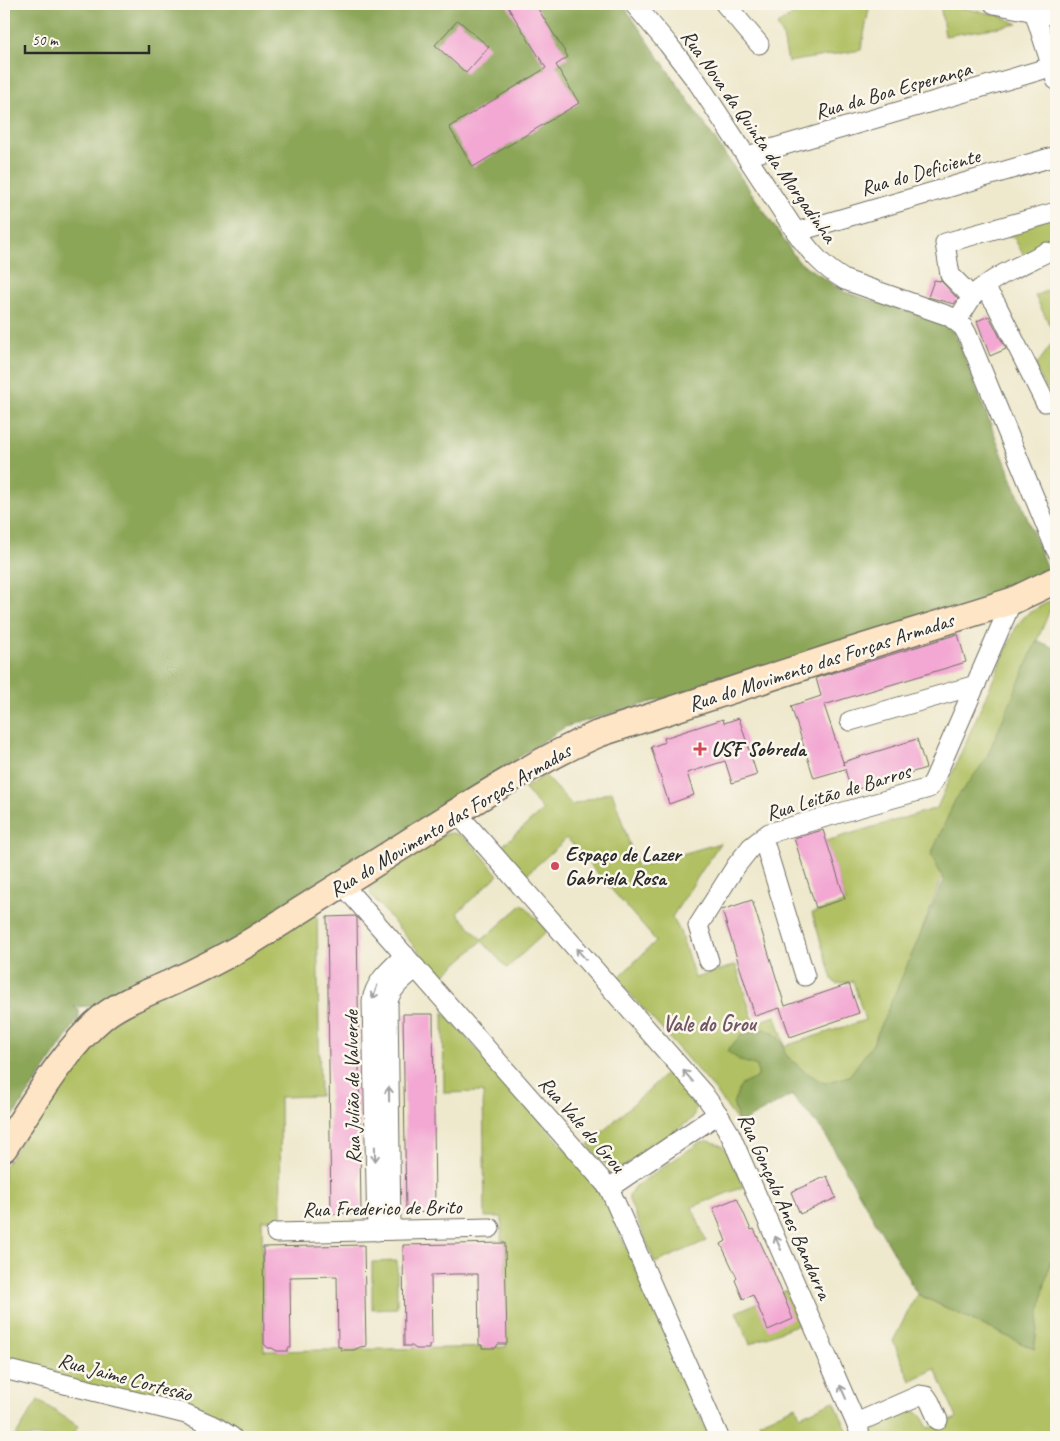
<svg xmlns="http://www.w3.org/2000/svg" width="1060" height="1441" font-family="Caveat,sans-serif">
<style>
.green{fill:#b0c062;stroke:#6e7646}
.forest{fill:#8ca658;stroke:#5c6842}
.building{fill:#f3a8d3}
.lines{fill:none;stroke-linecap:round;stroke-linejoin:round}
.street-casing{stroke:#6f6d63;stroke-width:21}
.secondary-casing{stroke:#6f6d63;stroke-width:29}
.street{stroke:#fff;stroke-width:19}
.secondary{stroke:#fee5c5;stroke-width:26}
.oneway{stroke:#a0a0a0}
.poi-dot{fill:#d1495b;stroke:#fbf7ec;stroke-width:2}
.labels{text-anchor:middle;stroke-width:5;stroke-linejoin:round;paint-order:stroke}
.street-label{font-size:21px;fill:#2b2b2b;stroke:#fbf7ec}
.poi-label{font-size:21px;font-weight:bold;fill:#2b2b2b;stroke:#fbf7ec;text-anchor:start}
.neighbourhood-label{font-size:22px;font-weight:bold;fill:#715766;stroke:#fbf7ec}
</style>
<rect width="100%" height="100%" fill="#fbf7ec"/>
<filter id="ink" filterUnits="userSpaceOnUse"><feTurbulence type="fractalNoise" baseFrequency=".02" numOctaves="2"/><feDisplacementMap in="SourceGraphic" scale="10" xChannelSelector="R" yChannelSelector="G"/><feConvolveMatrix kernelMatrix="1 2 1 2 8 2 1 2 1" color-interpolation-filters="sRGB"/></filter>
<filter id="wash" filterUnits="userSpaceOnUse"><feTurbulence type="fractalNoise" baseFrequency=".0096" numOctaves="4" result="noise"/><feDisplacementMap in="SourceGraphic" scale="20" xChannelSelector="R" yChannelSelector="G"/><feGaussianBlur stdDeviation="1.12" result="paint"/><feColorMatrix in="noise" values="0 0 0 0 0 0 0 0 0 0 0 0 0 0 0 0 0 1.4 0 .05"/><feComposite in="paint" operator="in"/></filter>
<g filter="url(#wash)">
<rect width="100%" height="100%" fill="#eee8cc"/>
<g class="green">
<polygon points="798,4 870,4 861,50 788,62 783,37 777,25 797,12"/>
<polygon points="940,4 998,15 1018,24 945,36"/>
<polygon points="1056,216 1056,247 1024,256 1014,238 1000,234"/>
<polygon points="1056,286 1056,338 1035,296"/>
<polygon points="1056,338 1056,405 1054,406 1035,367"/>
<polygon points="1055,598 1001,728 900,986 828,1139 823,1130 791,1095 739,1124 715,1090 617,979 656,941 567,838 526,875 501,847 543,810 524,788 545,775 572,805 612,791 637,867 720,843 672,917 680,931 695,978 736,965 754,1023 776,1016 785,1046 865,1020 853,981 836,984 832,979 812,913 846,902 826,841 937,808 1017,625 1027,614"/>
<path d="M452 833C469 835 487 862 498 875L457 913 482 940 523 904 547 931 507 968 482 941 441 978 371 895 370 886 378 876 446 834Z"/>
<polygon points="317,910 320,1096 280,1097 281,1219 262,1220 264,1351 506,1347 505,1241 501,1241 502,1217 485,1217 483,1092 444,1093 443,1012 588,1174 607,1204 709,1437 243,1437 218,1422 4,1362 4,1167 71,1065 121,1016"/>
<path d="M669 1071 693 1098C696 1106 696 1112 692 1119L625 1166C608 1174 598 1156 588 1145Z"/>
<path d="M706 1141C731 1142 734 1167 743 1187L692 1207 706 1241 655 1263 629 1200V1195L634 1187 699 1143Z"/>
<path d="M1056 1252V1437H872V1431L875 1424 907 1409C919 1411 923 1417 928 1428L957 1418 935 1369 910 1381 893 1341 917 1294 1034 1349C1039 1319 1040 1278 1056 1252Z"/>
<polygon points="397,1261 397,1308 372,1309 372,1262"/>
<polygon points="787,1290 801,1323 750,1344 736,1312"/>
<polygon points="38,1400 78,1426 71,1437 15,1437"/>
<polygon points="834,1401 850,1437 766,1437 759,1422 796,1406 800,1416"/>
</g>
<g class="forest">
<polygon points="4,4 621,4 626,9 798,261 844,292 937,320 955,333 1049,574 996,602 565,727 257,929 93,1006 74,1007 79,1010 79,1018 5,1128 4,1128 4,1023 7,1022 4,1020 4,1014 7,1008 4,1008"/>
<polygon points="1037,640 1056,649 1056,1252 1050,1262 1043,1293 1034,1349 917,1294 823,1131 792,1095 739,1124 733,1103 741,1085 758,1077 757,1066 741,1061 727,1051 740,1036 764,1029 774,1033 783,1043 785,1054 804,1071 824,1083 849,1076 873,1044 944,880 931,855 955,800 985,761"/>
</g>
<g id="blocks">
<g class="building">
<polygon points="506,4 535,4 568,57 556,65 579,103 473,167 449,127 546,68"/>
<polygon points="458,20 489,47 466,73 435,45"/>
<polygon points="934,280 940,281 940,280 958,299 954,304 928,297"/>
<polygon points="989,316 1006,349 990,356 977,321"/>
<polygon points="958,634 966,662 824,705 844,765 843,762 917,739 926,768 851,791 845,769 814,778 791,706 821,696 816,678"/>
<polygon points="739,718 757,775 732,783 725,761 687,773 694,795 669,804 651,747 665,742 664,738 723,719 724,723"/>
<polygon points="823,830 845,899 816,908 794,838"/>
<polygon points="752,900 785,1006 849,984 859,1013 790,1037 780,1008 755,1016 722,910"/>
<polygon points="355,916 357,918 361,1213 331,1214 327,917"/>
<polygon points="403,1014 433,1014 435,1212 406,1213"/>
<polygon points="827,1176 836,1198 800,1214 791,1192"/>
<polygon points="737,1198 751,1230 754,1229 770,1263 793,1319 768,1330 753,1295 743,1299 735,1280 737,1278 721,1244 726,1241 713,1208"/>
<polygon points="505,1243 507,1344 498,1344 496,1348 482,1348 482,1345 479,1345 478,1274 454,1274 431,1275 432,1345 429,1345 429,1349 416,1349 412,1346 404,1346 403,1245"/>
<polygon points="364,1245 366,1346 360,1347 354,1350 341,1350 341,1347 338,1347 337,1276 290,1277 291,1348 288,1348 288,1351 277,1351 272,1348 268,1348 264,1344 263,1247"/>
</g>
</g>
</g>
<g filter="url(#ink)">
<use href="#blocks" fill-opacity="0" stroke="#6f6d63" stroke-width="1"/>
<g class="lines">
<defs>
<g id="street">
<path d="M634 4 668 44 698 83 796 232C811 253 823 267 845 280L949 316 963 327 967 334 1056 550"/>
<polyline points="725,4 759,44"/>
<polyline points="994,4 1056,16"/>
<polyline points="1033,4 1034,11 1056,80"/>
<polyline points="747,156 1051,67"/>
<polyline points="796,232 1056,156"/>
<polyline points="980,289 989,294 996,304 1045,402"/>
<path d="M973 296C993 276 1022 265 1047 252"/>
<polyline points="957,321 972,297 950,275 945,243 1056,212"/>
<polyline points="850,721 976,685"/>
<polyline points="456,812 703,1093 718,1114 730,1134 859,1430 860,1437"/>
<polyline points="763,838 805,976"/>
<polyline points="342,884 609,1188 719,1437"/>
<polyline points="709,961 698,926 736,866 751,847 769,833 929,788 934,780 1012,601"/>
<polyline points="609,1188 718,1114"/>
<path d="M391 1230 388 1002C391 987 405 978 416 968"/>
<path d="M377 1231 372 1001C375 981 391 969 405 955"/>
<polyline points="276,1233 490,1228"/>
<polyline points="4,1369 186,1414 216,1427 232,1437"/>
<polyline points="856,1423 920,1395 926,1396 930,1402 938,1420"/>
</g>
<path id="secondary" d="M4 1148C33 1104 64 1049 104 1016 122 1002 147 993 168 984 197 971 225 957 252 941 313 903 373 864 434 826 487 793 541 759 598 734L854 650 1012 601 1056 580"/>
</defs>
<use href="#street" class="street-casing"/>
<use href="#secondary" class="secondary-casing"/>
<use href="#street" class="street"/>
<use href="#secondary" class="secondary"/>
</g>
<defs><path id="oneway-shaft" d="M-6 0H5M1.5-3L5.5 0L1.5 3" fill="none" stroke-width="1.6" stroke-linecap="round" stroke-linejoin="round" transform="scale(1.25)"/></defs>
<g class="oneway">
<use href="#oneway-shaft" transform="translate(581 954) rotate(-131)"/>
<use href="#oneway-shaft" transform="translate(375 992) rotate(109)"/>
<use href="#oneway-shaft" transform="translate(688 1076) rotate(-131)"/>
<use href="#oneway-shaft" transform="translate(389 1094) rotate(-91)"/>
<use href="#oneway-shaft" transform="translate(375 1154) rotate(89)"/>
<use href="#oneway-shaft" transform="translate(778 1243) rotate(-114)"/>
<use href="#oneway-shaft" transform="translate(843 1392) rotate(-114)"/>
</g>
</g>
<g class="poi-dot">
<path d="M697.5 741.5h5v5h5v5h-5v5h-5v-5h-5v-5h5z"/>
<circle cx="555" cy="866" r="5"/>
</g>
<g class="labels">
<g class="street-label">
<text transform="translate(893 90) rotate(-16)" y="7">Rua da Boa Esperança</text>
<text transform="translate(759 136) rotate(55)" y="7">Rua Nova da Quinta da Morgadinha</text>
<text transform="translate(920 172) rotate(-16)" y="7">Rua do Deficiente</text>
<text transform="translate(821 662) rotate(-18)" y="7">Rua do Movimento das Forças Armadas</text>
<text transform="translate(838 792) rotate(-17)" y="7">Rua Leitão de Barros</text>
<text transform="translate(450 820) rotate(-31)" y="7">Rua do Movimento das Forças Armadas</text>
<text transform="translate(352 1087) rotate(-91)" y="7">Rua Julião de Valverde</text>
<text transform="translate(582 1124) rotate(49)" y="7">Rua Vale do Grou</text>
<text transform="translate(785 1206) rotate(66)" y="7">Rua Gonçalo Anes Bandarra</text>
<text transform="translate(382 1208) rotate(-1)" y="7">Rua Frederico de Brito</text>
<text transform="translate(125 1377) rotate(15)" y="7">Rua Jaime Cortesão</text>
</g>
<g class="poi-label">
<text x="711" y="756">USF Sobreda</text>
<text x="565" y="861">Espaço de Lazer<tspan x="565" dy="24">Gabriela Rosa</tspan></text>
</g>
<g class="neighbourhood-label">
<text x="709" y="1031">Vale do Grou</text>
</g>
</g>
<rect width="1060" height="1441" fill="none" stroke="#fbf7ec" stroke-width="20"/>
<path d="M25 45v8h124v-8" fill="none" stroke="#2b2b2b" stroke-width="2.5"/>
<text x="32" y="45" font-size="15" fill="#2b2b2b" stroke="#fbf7ec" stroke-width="4" paint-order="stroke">50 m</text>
</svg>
